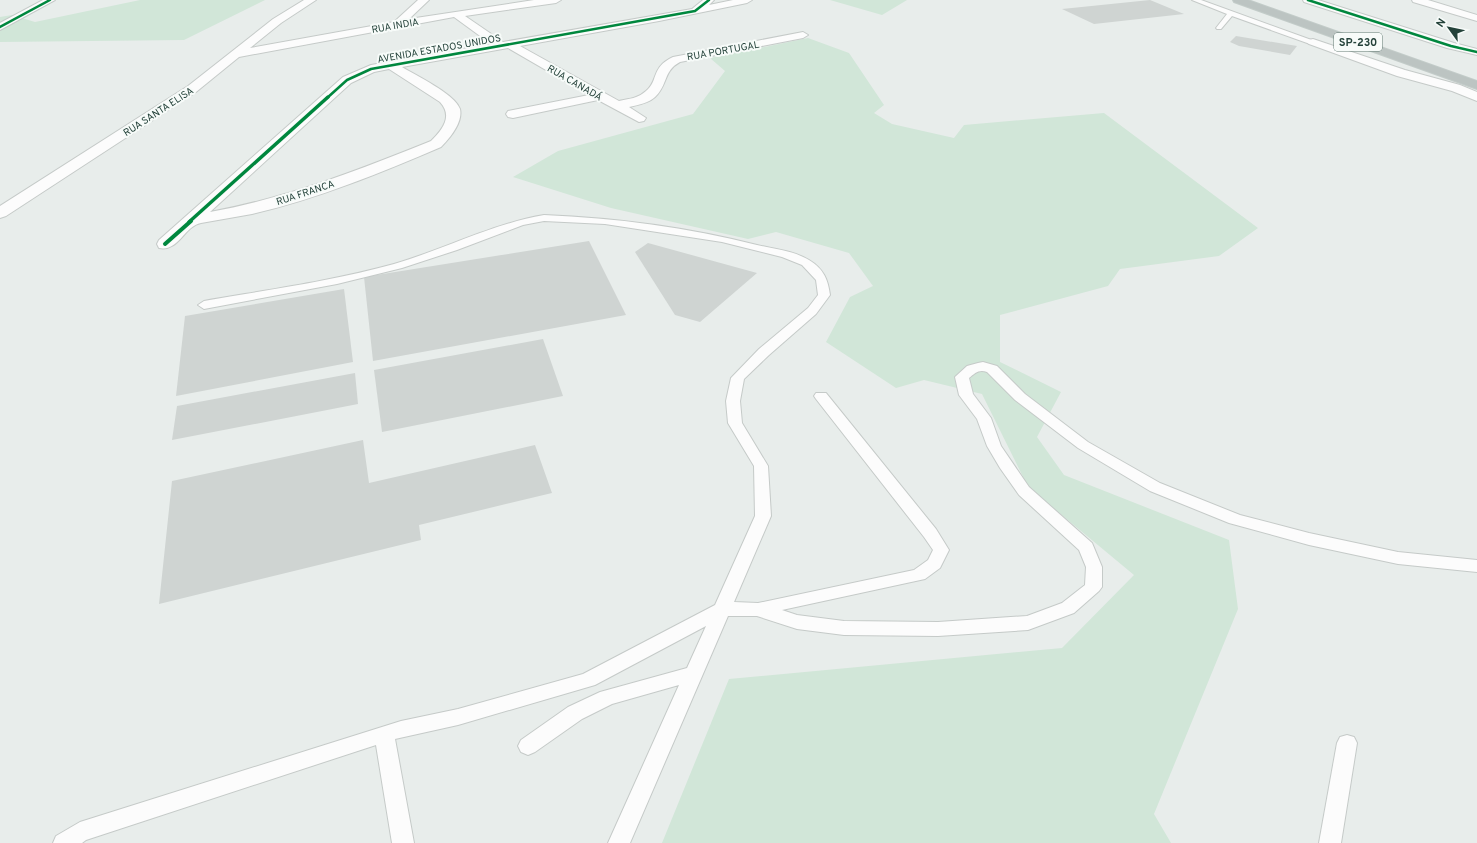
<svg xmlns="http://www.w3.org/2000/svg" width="1477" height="843" font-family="Overpass,sans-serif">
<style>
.green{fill:#d1e6d8}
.building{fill:#cfd4d2}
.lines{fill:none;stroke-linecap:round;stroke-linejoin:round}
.service-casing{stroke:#c5cac8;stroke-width:2}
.minor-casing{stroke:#c5cac8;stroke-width:2}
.motorway-casing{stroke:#c3ccc9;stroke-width:2}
.service{fill:#fcfcfc;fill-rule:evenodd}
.minor{fill:#fcfcfc;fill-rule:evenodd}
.motorway{fill:#bcc4c2;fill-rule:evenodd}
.cycleway-far2-casing{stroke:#f7fbf9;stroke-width:4}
.cycleway-far1-casing{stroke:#f7fbf9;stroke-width:5}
.cycleway-casing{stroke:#f7fbf9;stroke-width:6}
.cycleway-far2{stroke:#00873e;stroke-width:2.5}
.cycleway-far1{stroke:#00873e;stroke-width:3.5}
.cycleway{stroke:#00873e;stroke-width:4}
.labels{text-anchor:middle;stroke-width:4;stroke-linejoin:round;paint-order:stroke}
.far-street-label{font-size:10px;fill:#24423a;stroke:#f7fbf9}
.shield{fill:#f7fbf9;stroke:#637a73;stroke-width:1}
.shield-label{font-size:11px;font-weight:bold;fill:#24423a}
</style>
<rect width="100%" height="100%" fill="#e8edeb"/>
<g class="green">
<polygon points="140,0 265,0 184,40 0,42 0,17 12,15 35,22"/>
<polygon points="830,0 907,0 882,15"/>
<polygon points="808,38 849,53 884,105 874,113 892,124 954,138 964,125 1104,113 1258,228 1219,256 1120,269 1108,286 1000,315 1000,362 1061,392 1037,437 1064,475 1229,540 1238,609 1154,814 1171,843 662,843 729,679 1062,648 1134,575 1028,487 982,394 924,380 896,388 826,342 850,297 873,286 849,253 776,232 748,239 611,208 513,177 558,151 693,114 725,71 710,58"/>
</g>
<g class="building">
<polygon points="1150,0 1184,14 1094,24 1062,9"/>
<polygon points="1236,36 1297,46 1290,55 1239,46 1230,42"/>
<polygon points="589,241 626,315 373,361 364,277"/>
<polygon points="648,243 757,273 700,322 675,315 635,252"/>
<polygon points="344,289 353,362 176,396 185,316"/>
<polygon points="543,339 563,396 382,432 374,370"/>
<polygon points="355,373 358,404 172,440 177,406"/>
<polygon points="363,440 369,483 535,445 552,493 419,525 421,540 159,604 172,481"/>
</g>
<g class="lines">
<defs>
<g id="service">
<polygon points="1192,0 1201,0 1317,42 1310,44 1232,16 1221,29 1217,29 1216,28 1227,14"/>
<path d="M544 215C616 218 687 227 757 245 774 249 794 251 809 260 824 269 828 280 830 295L816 314 769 355 744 379 740 401 742 423 768 466 771 516 734 602 758 603 914 570 928 560 933 550 924 537 816 399 814 396 816 393H826L936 529 949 550 940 568 925 579 782 610 797 615 844 621 938 622 1027 616 1062 603 1085 585 1086 567 1079 550 1019 495 1000 468 987 446 977 419 959 395 955 377 967 366 978 363 983 362 997 366 1025 394 1088 442 1160 483 1240 515 1309 533 1398 552 1477 560V572L1398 564 1309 545 1229 523 1150 491 1078 448 1015 400 987 372C979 369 975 373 969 378L973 394 991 418 1001 446 1029 487 1092 543 1102 567V587L1099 591 1074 613 1028 630 938 636 844 635 797 629 757 616H728L630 843H608L679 685 612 704 582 719 535 752 528 755 521 752 518 746 521 740 568 707 600 692 687 668 706 626 595 685 458 725 395 739 414 843H392L376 745 86 840 82 843H53L56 836 80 822 401 721 458 709 583 674 715 605 755 516 754 466 728 423 726 401 731 378 759 349 808 308 818 295 816 280 802 265 782 257 722 242 605 224 544 221 523 225 457 250 402 268 337 284 204 309 198 305 204 301C267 290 332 281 394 264 445 249 492 224 544 215Z"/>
<polygon points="1347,735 1354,737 1357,743 1341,843 1319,843 1337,743 1340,737"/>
</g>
<g id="minor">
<polygon points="43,0 55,0 0,30 0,23"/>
<path d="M304 0H316L281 23 250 48 394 22 418 0H429L409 19 534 0H561L556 3 465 16 503 42 692 9 703 0H714L709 5 733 0H752L747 3 659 21 520 46 619 101C628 99 639 98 646 91 659 81 650 68 673 57L803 32 808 35 803 38 680 62C663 71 668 85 655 97 649 103 638 105 629 107L646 118 644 121 639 122 598 100 513 118 508 117 506 114 508 111 589 95 508 48 402 67C415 75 455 94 460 109 463 122 450 138 441 147 380 173 317 199 252 214 235 217 218 220 201 223 184 226 179 252 159 248L157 244 159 240 343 77 371 65 491 44 454 17 239 57 196 92 6 216 0 218V206L188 86 273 19ZM389 69 440 102C453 116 443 129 431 141 359 170 287 198 210 212L351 83 374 72Z"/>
<polygon points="1303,0 1318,0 1454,43 1477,49 1477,55 1447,48 1304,2"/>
<polygon points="1412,0 1428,0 1477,15 1477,21 1413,2"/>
<polygon points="1313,39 1405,70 1460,85 1477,92 1477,101 1452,91 1397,76 1309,44 1307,42 1309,40"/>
</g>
<polygon id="motorway" points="1233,0 1248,0 1477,81 1477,89 1234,2"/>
</defs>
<use href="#service" class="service-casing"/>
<use href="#minor" class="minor-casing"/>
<use href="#motorway" class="motorway-casing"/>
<use href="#service" class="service"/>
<use href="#minor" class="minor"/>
<use href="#motorway" class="motorway"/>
<defs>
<g id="cycleway-far2">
<polyline points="1308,0 1451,46 1477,52"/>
<polyline points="0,27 50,0"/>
<polyline points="327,98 347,80 371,69 695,11 709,0"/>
</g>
<polyline id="cycleway-far1" points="189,222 328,97"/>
<polyline id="cycleway" points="165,244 191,221"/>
</defs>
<use href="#cycleway-far2" class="cycleway-far2-casing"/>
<use href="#cycleway-far1" class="cycleway-far1-casing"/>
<use href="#cycleway" class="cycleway-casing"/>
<use href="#cycleway-far2" class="cycleway-far2"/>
<use href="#cycleway-far1" class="cycleway-far1"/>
<use href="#cycleway" class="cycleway"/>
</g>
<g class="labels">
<g class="far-street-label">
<text transform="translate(395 25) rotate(-10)" y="4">RUA INDIA</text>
<text transform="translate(439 48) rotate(-10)" y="4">AVENIDA ESTADOS UNIDOS</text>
<text transform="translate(723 50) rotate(-10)" y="4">RUA PORTUGAL</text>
<text transform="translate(575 82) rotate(30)" y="4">RUA CANADÁ</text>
<text transform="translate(158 111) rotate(-33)" y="4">RUA SANTA ELISA</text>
<text transform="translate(305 192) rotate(-18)" y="4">RUA FRANCA</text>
</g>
<rect class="shield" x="1334" y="33" width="48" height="18" rx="3"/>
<g class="shield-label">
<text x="1358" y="46">SP-230</text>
</g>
</g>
<g transform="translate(1449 28) rotate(303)" stroke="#f7fbf9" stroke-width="3" paint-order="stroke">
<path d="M0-3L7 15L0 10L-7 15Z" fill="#24423a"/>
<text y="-6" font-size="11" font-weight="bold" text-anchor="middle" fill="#24423a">N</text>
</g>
</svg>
